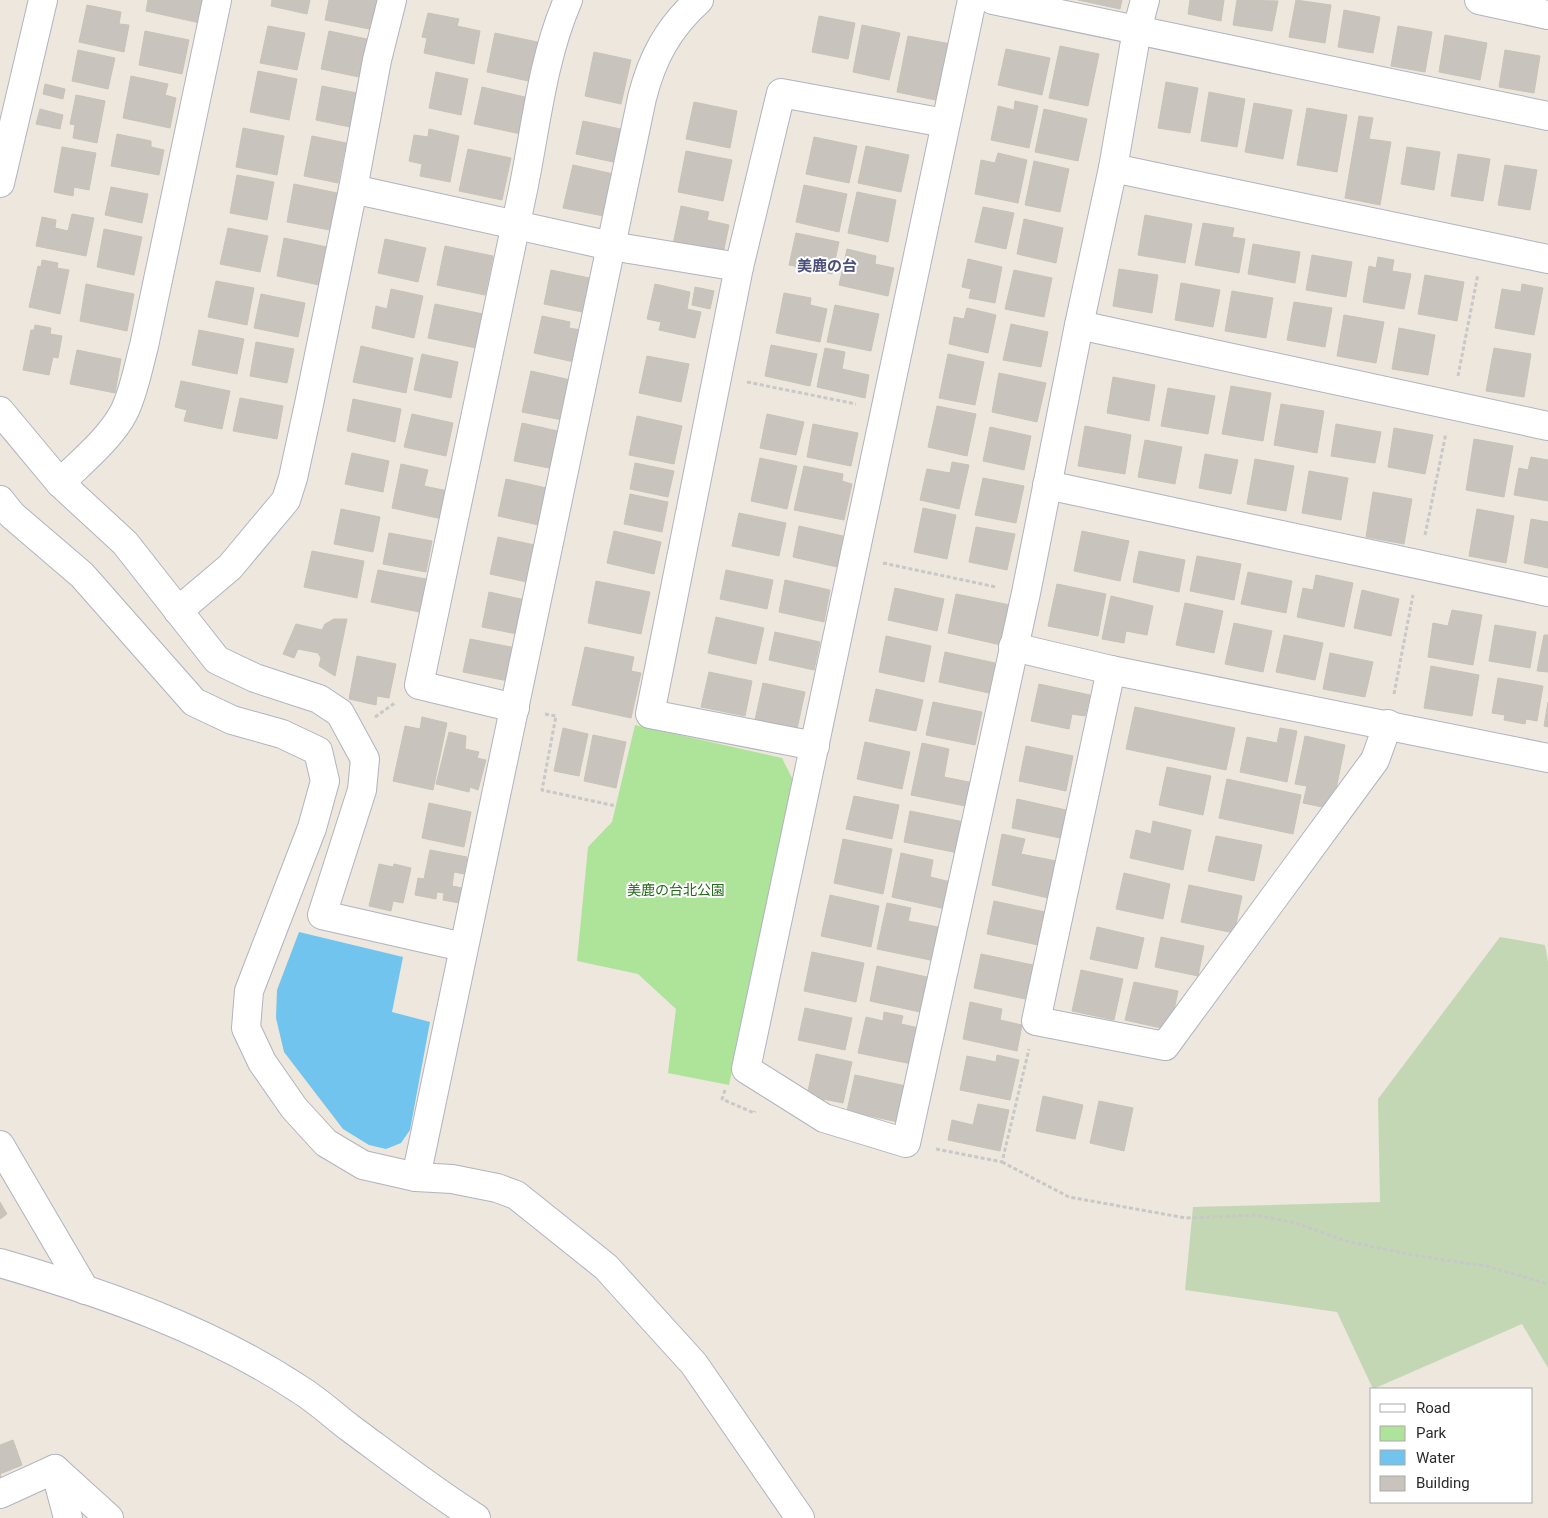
<svg xmlns="http://www.w3.org/2000/svg" width="1548" height="1518" font-family="Roboto,'Noto Sans JP',sans-serif">
<style>
.green{fill:#aee39a}
.cemetery{fill:#c3d7b5}
.water{fill:#71c4ee}
.building{fill:#c8c4bd;stroke:#c8c3b7}
.lines{fill:none;stroke-linecap:round;stroke-linejoin:round}
.street-casing{stroke:#b1b3bf;stroke-width:30}
.secondary-casing{stroke:#b1b3bf;stroke-width:30}
.path{stroke:#c8c8c8;stroke-width:3;stroke-dasharray:4 2.5;stroke-linecap:butt}
.street{stroke:#fff;stroke-width:28}
.secondary{stroke:#fff;stroke-width:28}
.labels{text-anchor:middle;stroke-width:4;stroke-linejoin:round;paint-order:stroke}
.park-label{font-size:14px;fill:#25691b;stroke:#fff}
.neighbourhood-label{font-size:15px;font-weight:bold;fill:#4b507c;stroke:#fff}
</style>
<rect width="100%" height="100%" fill="#ede7dd"/>
<polygon class="green" points="635,725 782,758 793,780 729,1085 668,1073 676,1009 638,974 577,961 588,847 612,822"/>
<polygon class="cemetery" points="1500,937 1545,945 1548,962 1548,1368 1522,1324 1373,1389 1337,1312 1185,1290 1193,1207 1380,1202 1378,1099"/>
<polygon class="water" points="299,932 403,957 392,1012 430,1022 410,1130 401,1143 386,1149 369,1145 343,1129 284,1052 276,1018 277,990"/>
<g class="building">
<polygon points="148,0 205,0 200,23 146,11"/>
<polygon points="272,0 310,0 307,14 271,6"/>
<polygon points="329,0 380,0 374,30 325,20"/>
<polygon points="1078,0 1122,0 1120,9"/>
<polygon points="1190,0 1224,0 1221,21 1188,14"/>
<polygon points="1237,0 1278,1 1272,31 1233,25"/>
<polygon points="1296,0 1331,5 1325,43 1289,37"/>
<polygon points="87,5 121,12 119,24 129,25 124,52 79,42"/>
<polygon points="1344,10 1380,17 1373,53 1338,47"/>
<polygon points="428,13 459,19 457,26 480,31 474,64 424,53 427,38 422,37"/>
<polygon points="819,16 855,23 848,59 812,52"/>
<polygon points="862,25 900,33 889,80 853,72"/>
<polygon points="268,26 305,33 297,70 260,63"/>
<polygon points="1398,26 1432,32 1425,72 1391,66"/>
<polygon points="145,31 189,40 182,74 139,65"/>
<polygon points="329,31 367,39 359,77 321,69"/>
<polygon points="495,33 542,43 533,82 487,72"/>
<polygon points="1445,35 1487,43 1480,80 1439,72"/>
<polygon points="908,36 951,44 940,101 897,92"/>
<polygon points="1060,46 1099,54 1088,106 1049,98"/>
<polygon points="1006,49 1050,58 1042,95 998,85"/>
<polygon points="78,50 115,58 108,89 72,81"/>
<polygon points="1505,50 1540,56 1534,93 1499,87"/>
<polygon points="594,52 631,60 621,104 585,96"/>
<polygon points="258,71 297,79 289,120 250,112"/>
<polygon points="436,72 468,79 461,115 429,108"/>
<polygon points="131,76 168,84 165,95 176,98 170,128 123,118"/>
<polygon points="1166,82 1198,88 1190,133 1158,128"/>
<polygon points="45,84 65,89 63,99 43,94"/>
<polygon points="322,86 357,93 350,127 316,120"/>
<polygon points="482,87 529,98 521,134 474,124"/>
<polygon points="1209,92 1245,99 1237,147 1201,141"/>
<polygon points="76,95 105,101 97,143 73,138 75,125 70,124"/>
<polygon points="1015,101 1038,106 1029,148 991,140 998,106 1014,110"/>
<polygon points="694,102 737,111 730,148 686,139"/>
<polygon points="1254,103 1292,110 1283,159 1245,152"/>
<polygon points="1307,108 1347,115 1337,172 1297,165"/>
<polygon points="40,109 63,115 60,129 36,124"/>
<polygon points="1044,109 1087,119 1078,161 1035,152"/>
<polygon points="1359,116 1373,118 1369,139 1391,142 1380,205 1345,198"/>
<polygon points="583,121 625,130 618,163 576,154"/>
<polygon points="243,128 284,136 277,175 236,167"/>
<polygon points="429,129 459,136 450,182 420,176 422,164 409,161 414,135 428,137"/>
<polygon points="117,134 151,141 151,147 164,150 159,175 111,166"/>
<polygon points="312,136 346,143 338,183 304,176"/>
<polygon points="814,137 857,146 849,183 806,174"/>
<polygon points="866,146 909,155 901,192 858,183"/>
<polygon points="62,147 96,153 89,190 74,187 73,196 54,192"/>
<polygon points="1407,147 1440,152 1434,190 1401,184"/>
<polygon points="468,149 511,158 502,200 459,191"/>
<polygon points="686,151 732,160 723,201 678,192"/>
<polygon points="998,153 1027,160 1018,203 975,194 981,160 995,163"/>
<polygon points="1458,154 1490,159 1483,201 1451,196"/>
<polygon points="1034,161 1069,169 1060,212 1025,205"/>
<polygon points="573,165 618,175 609,217 563,208"/>
<polygon points="1505,165 1537,170 1530,210 1498,205"/>
<polygon points="237,175 274,182 267,220 230,213"/>
<polygon points="294,184 337,193 330,230 287,222"/>
<polygon points="804,185 847,194 839,232 796,222"/>
<polygon points="111,187 148,194 142,223 105,215"/>
<polygon points="857,192 896,200 888,242 848,233"/>
<polygon points="681,206 709,212 707,220 729,225 723,254 673,244"/>
<polygon points="983,207 1014,213 1006,249 975,242"/>
<polygon points="72,214 94,218 86,256 36,246 42,217 56,220 55,228 68,231"/>
<polygon points="1145,215 1192,224 1185,263 1138,255"/>
<polygon points="1024,219 1063,228 1056,263 1017,254"/>
<polygon points="1203,223 1234,228 1232,237 1245,239 1239,273 1195,265"/>
<polygon points="228,228 268,236 260,272 220,264"/>
<polygon points="104,229 142,237 134,275 97,267"/>
<polygon points="796,233 839,242 832,274 789,265"/>
<polygon points="284,238 327,247 319,285 277,276"/>
<polygon points="385,239 426,248 418,282 378,273"/>
<polygon points="1253,244 1300,252 1295,283 1248,274"/>
<polygon points="445,246 493,256 485,295 437,285"/>
<polygon points="847,249 876,256 875,264 894,268 888,296 839,285"/>
<polygon points="1312,255 1352,262 1346,297 1306,290"/>
<polygon points="1378,257 1394,260 1392,271 1411,274 1404,309 1363,302 1369,266 1376,268"/>
<polygon points="968,259 1002,267 995,303 969,298 971,289 962,287"/>
<polygon points="42,260 58,263 57,268 69,270 60,314 29,307 38,266 41,267"/>
<polygon points="1119,269 1158,275 1152,313 1113,306"/>
<polygon points="551,270 594,279 587,313 544,304"/>
<polygon points="1014,270 1052,278 1044,317 1005,309"/>
<polygon points="1425,275 1464,282 1457,321 1418,314"/>
<polygon points="216,281 254,288 247,325 208,317"/>
<polygon points="1181,283 1220,290 1213,327 1175,320"/>
<polygon points="86,284 134,294 127,331 80,321"/>
<polygon points="655,284 690,292 687,309 701,312 695,338 659,330 661,322 647,319"/>
<polygon points="1522,284 1543,288 1534,335 1495,328 1502,289 1521,292"/>
<polygon points="695,287 714,291 710,309 692,305"/>
<polygon points="391,289 423,296 414,338 372,328 376,306 387,309"/>
<polygon points="1232,291 1273,298 1266,338 1225,331"/>
<polygon points="784,293 811,298 810,305 827,309 820,342 776,333"/>
<polygon points="261,294 305,303 298,337 254,328"/>
<polygon points="1294,302 1332,308 1325,347 1287,340"/>
<polygon points="435,304 483,314 476,348 428,338"/>
<polygon points="835,305 879,314 871,351 827,342"/>
<polygon points="967,308 996,315 988,353 949,344 954,317 964,319"/>
<polygon points="1344,315 1384,322 1376,363 1337,356"/>
<polygon points="542,316 570,322 569,328 581,330 574,362 534,353"/>
<polygon points="1011,324 1048,332 1041,367 1003,360"/>
<polygon points="35,325 51,328 50,334 62,336 58,358 53,357 49,375 23,370 31,330 34,330"/>
<polygon points="1399,328 1435,335 1428,375 1392,369"/>
<polygon points="199,330 244,339 237,374 192,365"/>
<polygon points="256,342 294,349 287,383 250,376"/>
<polygon points="771,345 817,354 810,386 765,376"/>
<polygon points="361,346 413,358 406,393 353,382"/>
<polygon points="825,348 845,352 842,369 869,375 865,398 817,387"/>
<polygon points="1494,348 1531,354 1524,397 1486,391"/>
<polygon points="77,350 121,359 115,393 70,384"/>
<polygon points="422,354 458,362 451,398 414,390"/>
<polygon points="948,354 984,362 975,405 939,398"/>
<polygon points="647,356 689,364 681,402 639,393"/>
<polygon points="531,371 575,381 567,421 522,412"/>
<polygon points="999,373 1046,383 1037,422 992,412"/>
<polygon points="1113,377 1155,385 1149,421 1107,413"/>
<polygon points="181,381 230,391 222,429 184,421 187,410 175,407"/>
<polygon points="1231,386 1271,393 1263,441 1222,434"/>
<polygon points="1168,388 1215,396 1208,434 1161,426"/>
<polygon points="240,398 283,406 277,439 233,431"/>
<polygon points="353,399 401,409 395,442 347,431"/>
<polygon points="1281,404 1324,411 1317,453 1274,445"/>
<polygon points="937,406 976,414 967,456 928,447"/>
<polygon points="412,414 453,423 446,456 404,447"/>
<polygon points="767,414 804,422 796,455 760,448"/>
<polygon points="637,416 682,426 674,464 629,455"/>
<polygon points="522,423 562,432 554,469 514,461"/>
<polygon points="813,424 858,433 851,466 807,457"/>
<polygon points="1336,424 1381,432 1375,463 1331,456"/>
<polygon points="1085,426 1131,435 1125,474 1078,466"/>
<polygon points="990,427 1031,436 1024,470 983,461"/>
<polygon points="1394,428 1433,435 1425,474 1388,467"/>
<polygon points="1474,439 1513,446 1504,497 1466,490"/>
<polygon points="1145,440 1182,447 1175,484 1138,477"/>
<polygon points="352,453 389,461 383,492 345,484"/>
<polygon points="1205,454 1238,460 1231,494 1199,488"/>
<polygon points="1531,457 1548,460 1548,501 1514,495 1519,468 1528,470"/>
<polygon points="760,458 797,466 787,509 751,501"/>
<polygon points="1255,459 1294,466 1286,511 1247,504"/>
<polygon points="952,462 969,465 959,509 920,500 927,469 950,473"/>
<polygon points="635,463 674,471 668,497 630,489"/>
<polygon points="401,464 428,470 424,486 448,491 442,519 392,508"/>
<polygon points="804,466 843,474 842,481 852,484 844,520 794,510"/>
<polygon points="1309,471 1348,478 1341,520 1302,513"/>
<polygon points="983,478 1024,486 1016,523 975,515"/>
<polygon points="506,479 551,489 543,526 498,516"/>
<polygon points="1373,492 1412,499 1404,544 1366,537"/>
<polygon points="630,494 668,502 662,532 624,524"/>
<polygon points="923,508 956,515 947,559 914,552"/>
<polygon points="341,509 380,517 373,552 334,544"/>
<polygon points="1477,509 1514,516 1506,563 1469,556"/>
<polygon points="739,513 786,523 779,556 732,546"/>
<polygon points="1531,519 1548,522 1548,568 1524,563"/>
<polygon points="799,526 843,536 837,567 793,557"/>
<polygon points="976,527 1015,534 1007,570 969,562"/>
<polygon points="614,531 661,542 654,574 607,563"/>
<polygon points="1082,531 1129,541 1120,581 1074,571"/>
<polygon points="389,533 432,541 426,572 383,564"/>
<polygon points="498,537 539,546 531,583 490,574"/>
<polygon points="312,551 364,561 357,598 304,587"/>
<polygon points="1139,551 1185,560 1179,592 1133,582"/>
<polygon points="1197,556 1241,564 1234,600 1190,591"/>
<polygon points="378,570 426,579 419,612 371,602"/>
<polygon points="726,570 773,580 767,609 720,599"/>
<polygon points="1248,572 1292,581 1286,613 1241,604"/>
<polygon points="1316,575 1353,583 1344,627 1297,617 1303,588 1313,590"/>
<polygon points="785,580 830,590 824,622 779,612"/>
<polygon points="596,581 650,592 641,634 588,623"/>
<polygon points="1057,584 1106,594 1098,636 1048,626"/>
<polygon points="895,588 944,599 937,631 888,620"/>
<polygon points="1362,590 1399,599 1391,636 1354,628"/>
<polygon points="489,592 530,601 522,635 482,627"/>
<polygon points="956,594 1010,605 1001,645 948,633"/>
<polygon points="1111,596 1153,606 1147,635 1126,631 1124,643 1102,639"/>
<polygon points="1185,603 1223,611 1214,653 1176,645"/>
<polygon points="1452,610 1482,615 1473,665 1428,657 1433,623 1448,626"/>
<polygon points="716,617 764,628 756,664 708,653"/>
<polygon points="334,619 347,619 335,676 319,666 321,658 318,653 298,649 294,658 283,654 296,624 322,630 325,624"/>
<polygon points="1234,623 1272,631 1263,672 1225,664"/>
<polygon points="1495,625 1536,632 1530,668 1489,661"/>
<polygon points="775,632 820,642 814,670 769,660"/>
<polygon points="1284,635 1323,643 1315,680 1276,672"/>
<polygon points="1544,635 1548,635 1548,672 1537,671"/>
<polygon points="886,636 931,646 924,682 879,672"/>
<polygon points="470,639 516,648 508,681 463,672"/>
<polygon points="585,647 634,657 631,671 641,673 631,718 572,705"/>
<polygon points="945,652 995,663 989,693 939,682"/>
<polygon points="1330,653 1373,662 1365,697 1323,689"/>
<polygon points="357,656 396,664 389,698 377,696 376,705 349,699"/>
<polygon points="1431,666 1479,675 1472,716 1424,708"/>
<polygon points="709,672 752,681 745,716 701,707"/>
<polygon points="1498,678 1543,686 1537,721 1526,719 1525,724 1504,720 1505,715 1492,713"/>
<polygon points="763,683 805,692 797,729 755,720"/>
<polygon points="1039,684 1090,695 1085,716 1072,714 1069,729 1031,721"/>
<polygon points="876,689 923,700 916,731 869,721"/>
<polygon points="933,702 982,712 975,745 926,735"/>
<polygon points="1548,702 1548,727 1544,726"/>
<polygon points="1135,707 1235,728 1226,770 1126,749"/>
<polygon points="422,717 447,723 433,790 393,781 405,726 420,729"/>
<polygon points="563,728 588,734 579,776 554,771"/>
<polygon points="1280,728 1297,731 1287,782 1240,772 1247,737 1277,743"/>
<polygon points="449,732 466,736 465,749 479,752 477,758 486,760 478,790 470,787 469,792 436,784"/>
<polygon points="593,735 626,742 616,788 584,781"/>
<polygon points="1305,736 1345,745 1332,809 1303,803 1307,786 1295,784"/>
<polygon points="865,742 910,752 902,789 857,779"/>
<polygon points="922,743 949,749 944,777 974,783 970,807 911,795"/>
<polygon points="1026,746 1073,756 1066,791 1019,781"/>
<polygon points="1167,767 1211,776 1203,815 1159,805"/>
<polygon points="1227,779 1301,795 1293,834 1219,818"/>
<polygon points="854,796 899,805 892,839 846,829"/>
<polygon points="1017,799 1066,810 1060,838 1012,828"/>
<polygon points="429,803 471,812 464,847 422,838"/>
<polygon points="910,811 964,822 958,853 904,842"/>
<polygon points="1153,821 1191,830 1183,870 1130,858 1136,830 1151,834"/>
<polygon points="1002,834 1025,839 1021,854 1056,861 1048,898 992,885"/>
<polygon points="1216,836 1262,845 1254,881 1208,871"/>
<polygon points="843,839 892,849 883,894 834,883"/>
<polygon points="430,850 467,857 464,874 454,872 452,886 462,888 459,903 443,900 444,893 437,892 436,899 415,895 418,878 424,879"/>
<polygon points="901,853 933,860 930,877 955,883 950,910 892,897"/>
<polygon points="379,864 393,867 394,864 411,868 403,903 393,901 391,911 369,906"/>
<polygon points="1124,873 1170,884 1163,919 1116,909"/>
<polygon points="1189,885 1242,896 1234,933 1181,922"/>
<polygon points="830,895 879,906 871,947 821,936"/>
<polygon points="994,901 1045,912 1038,945 987,934"/>
<polygon points="887,903 911,908 908,921 943,928 935,961 877,949"/>
<polygon points="1097,927 1144,938 1137,969 1090,959"/>
<polygon points="1161,937 1204,946 1198,976 1155,967"/>
<polygon points="812,952 864,963 856,1002 804,991"/>
<polygon points="981,954 1033,965 1025,999 974,988"/>
<polygon points="877,966 927,977 920,1012 870,1001"/>
<polygon points="1081,970 1123,979 1114,1020 1072,1011"/>
<polygon points="1134,982 1178,991 1170,1030 1125,1020"/>
<polygon points="970,1002 1002,1009 1000,1020 1022,1025 1017,1051 963,1039"/>
<polygon points="805,1008 852,1018 845,1050 798,1040"/>
<polygon points="884,1012 903,1016 901,1024 919,1028 912,1064 858,1053 866,1017 883,1021"/>
<polygon points="816,1054 852,1062 843,1103 807,1096"/>
<polygon points="997,1055 1019,1060 1010,1100 960,1090 967,1056 996,1062"/>
<polygon points="855,1075 906,1086 898,1122 847,1111"/>
<polygon points="1043,1096 1083,1105 1075,1139 1036,1131"/>
<polygon points="1099,1101 1133,1108 1124,1151 1090,1143"/>
<polygon points="978,1104 1009,1110 1000,1151 948,1140 952,1120 973,1125"/>
<polygon points="0,1202 7,1214 0,1219"/>
<polygon points="13,1440 22,1465 0,1474 2,1479 0,1480 0,1445"/>
</g>
<g class="lines">
<defs>
<g id="street">
<polyline points="972,0 746,1069 824,1118 906,1143 1026,593 1079,325 1113,168 1137,30 1145,0"/>
<polyline points="1479,0 1548,15"/>
<polyline points="1113,168 1548,259"/>
<polyline points="0,183 43,0"/>
<polyline points="353,189 611,246 739,267"/>
<polyline points="1079,325 1548,426"/>
<polyline points="0,411 60,483 125,543 217,660 255,678 319,699 340,713 365,759 362,790 322,915 463,947"/>
<path d="M60 483C81 462 110 439 124 412 134 392 138 368 144 346L217 0"/>
<polyline points="1047,485 1548,592"/>
<polyline points="0,500 12,515 82,575 194,702 232,720 282,734 318,751 325,781 312,828 249,991 246,1028 262,1062 294,1108 326,1143 363,1165 416,1177 452,1179 497,1188 516,1195 606,1267 694,1364 800,1518"/>
<polyline points="178,611 230,567 286,500 293,478 309,404 353,189 377,60 392,0"/>
<polyline points="1013,647 1111,670 1548,758"/>
<polyline points="1111,670 1036,1021 1165,1046 1375,760 1388,724"/>
<path d="M515 708 419 685C454 520 489 355 523 190 536 127 542 60 568 0"/>
<polyline points="815,746 650,714 739,267 781,93 945,123"/>
<polyline points="0,1145 85,1290"/>
<polyline points="55,1469 68,1518"/>
<polyline points="0,1494 55,1469 109,1518"/>
</g>
<g id="secondary">
<polyline points="993,0 1548,116"/>
<path d="M416 1177 642 98C652 58 668 28 699 0"/>
<path d="M0 1263C103 1293 208 1329 299 1389 317 1400 333 1415 350 1428 392 1459 432 1490 476 1518"/>
</g>
</defs>
<use href="#street" class="street-casing"/>
<use href="#secondary" class="secondary-casing"/>
<g class="path">
<polyline points="1458,376 1478,274"/>
<polyline points="747,382 856,404"/>
<polyline points="1425,535 1446,433"/>
<polyline points="883,563 996,587"/>
<polyline points="1394,694 1413,595"/>
<polyline points="545,714 556,716 542,790 616,806"/>
<polyline points="375,717 395,703"/>
<polyline points="725,1090 722,1099 754,1113 755,1111"/>
<polyline points="936,1149 1002,1162 1029,1049"/>
<polyline points="1002,1162 1069,1197 1186,1218 1256,1215 1296,1223 1346,1241 1418,1256 1486,1266 1548,1284"/>
</g>
<use href="#street" class="street"/>
<use href="#secondary" class="secondary"/>
</g>
<g class="labels">
<g class="park-label">
<text x="676" y="895">美鹿の台北公園</text>
</g>
<g class="neighbourhood-label">
<text x="827" y="271">美鹿の台</text>
</g>
</g>
<rect x="1370" y="1388" width="162" height="115" fill="#ffffff" stroke="#aaaaaa"/>
<rect x="1380" y="1404" width="25" height="8" fill="#ffffff" stroke="#aaaaaa"/>
<text x="1416" y="1413" font-size="15" fill="#2b2b2b">Road</text>
<rect x="1380" y="1426" width="25" height="15" fill="#aee39a" stroke="#aaaaaa"/>
<text x="1416" y="1438" font-size="15" fill="#2b2b2b">Park</text>
<rect x="1380" y="1450" width="25" height="15" fill="#71c4ee" stroke="#aaaaaa"/>
<text x="1416" y="1463" font-size="15" fill="#2b2b2b">Water</text>
<rect x="1380" y="1476" width="25" height="15" fill="#c8c4bd" stroke="#aaaaaa"/>
<text x="1416" y="1488" font-size="15" fill="#2b2b2b">Building</text>
</svg>
